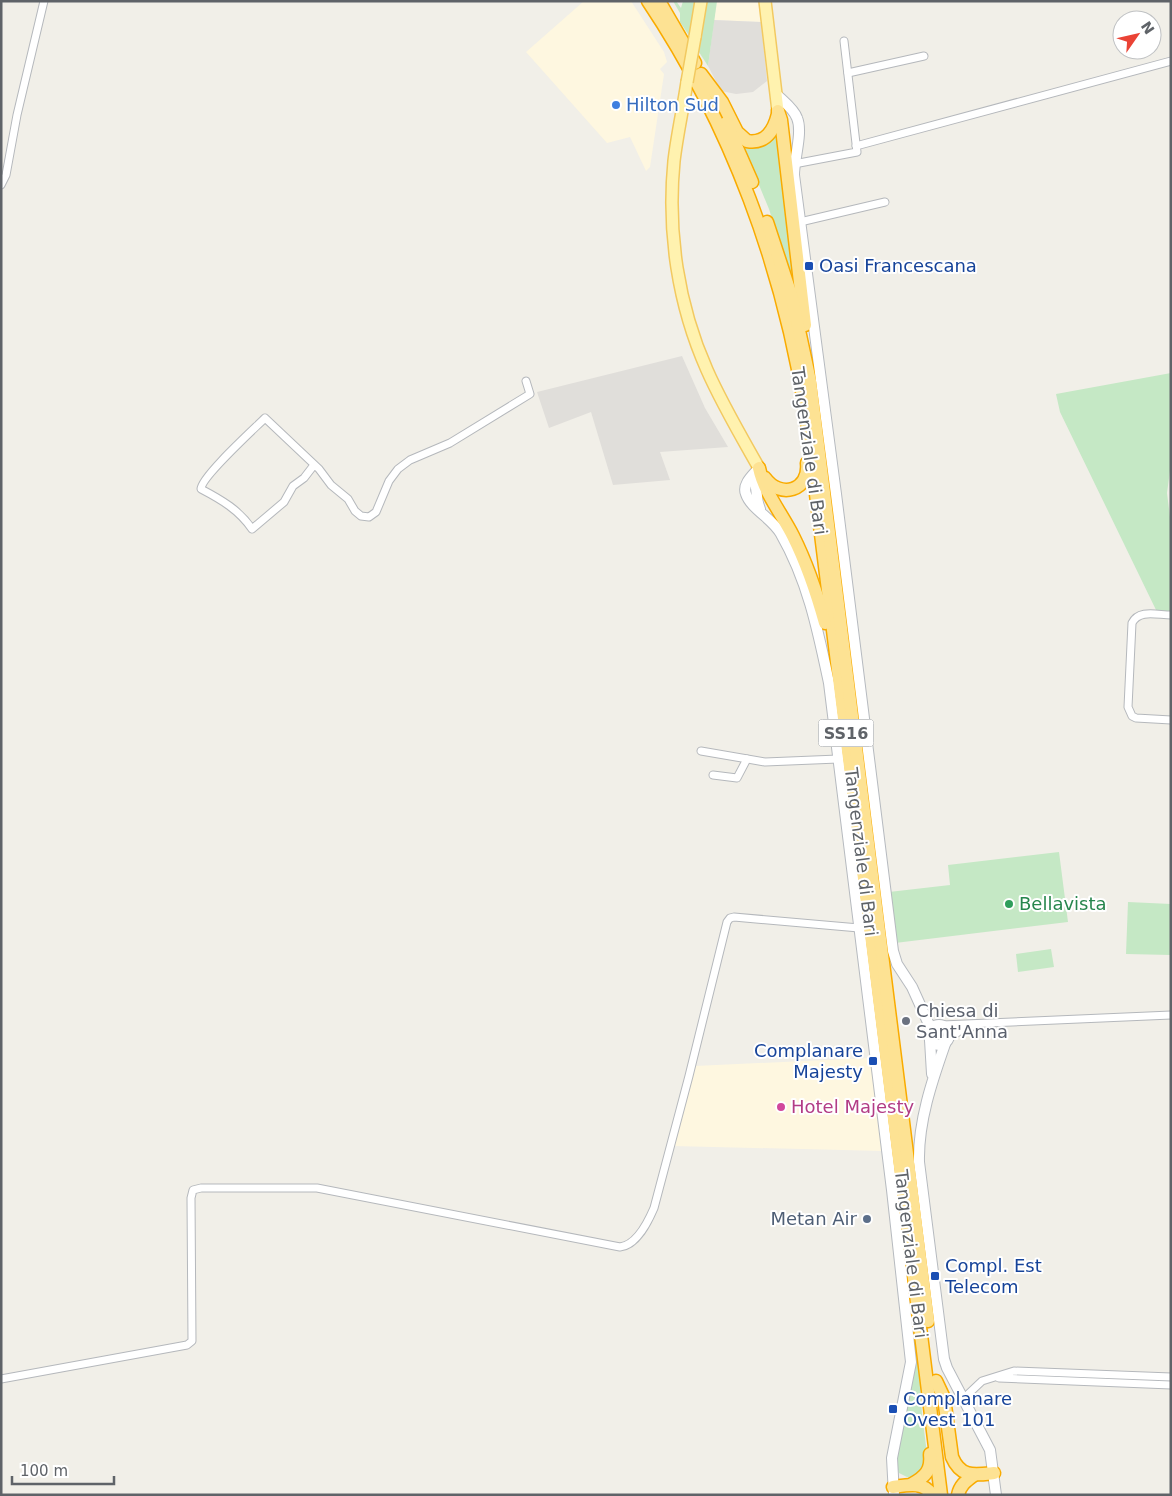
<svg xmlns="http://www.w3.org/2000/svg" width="1172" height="1496" font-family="'DejaVu Sans',sans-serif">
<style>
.commercial{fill:#fef7e0}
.industrial{fill:#e0deda}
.green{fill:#c5e8c5}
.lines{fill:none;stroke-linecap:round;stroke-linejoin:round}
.street-casing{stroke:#b5b8bc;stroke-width:9}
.secondary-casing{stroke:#b6babf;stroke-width:12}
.primary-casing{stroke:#f2c960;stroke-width:14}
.highway-casing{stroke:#f9ab00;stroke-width:15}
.street{stroke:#fff;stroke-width:7}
.secondary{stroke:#fff;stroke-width:10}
.primary{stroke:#fff2af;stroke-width:11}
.highway{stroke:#fde293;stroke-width:12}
.primary-bridge-casing{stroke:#f2c960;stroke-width:14;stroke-linecap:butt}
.primary-bridge{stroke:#fff2af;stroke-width:11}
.shop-dot{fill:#3f7fe0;stroke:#fff;stroke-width:2}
.transit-dot{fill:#1a4fb4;stroke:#fff;stroke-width:2}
.leisure-dot{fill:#2e9e5b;stroke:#fff;stroke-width:2}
.worship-dot{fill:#6b7280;stroke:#fff;stroke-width:2}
.hotel-dot{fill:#d1479c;stroke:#fff;stroke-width:2}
.service-dot{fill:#5c6f8a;stroke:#fff;stroke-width:2}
.labels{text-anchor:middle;stroke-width:4;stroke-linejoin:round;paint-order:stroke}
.shield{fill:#fff;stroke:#8f9295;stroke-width:1}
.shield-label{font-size:16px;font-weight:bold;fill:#5f6368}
.shop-label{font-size:18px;fill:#366cbe;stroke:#fff;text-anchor:start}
.transit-label{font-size:18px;fill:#164399;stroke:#fff;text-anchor:start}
.street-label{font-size:18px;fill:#5f6368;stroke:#fff}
.leisure-label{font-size:18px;fill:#27864d;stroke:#fff;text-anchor:start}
.worship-label{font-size:18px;fill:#5b616d;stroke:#fff;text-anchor:start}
.hotel-label{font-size:18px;fill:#b23c85;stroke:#fff;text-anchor:start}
.service-label{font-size:18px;fill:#4e5e75;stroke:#fff;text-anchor:end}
</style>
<rect width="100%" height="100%" fill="#f1efe8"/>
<g class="commercial">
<polygon points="584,1 631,1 664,52 667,62 660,69 664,74 650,167 646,171 630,137 607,143 526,52"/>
<polygon points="717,1 758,1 761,22 714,20"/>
<polygon points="870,1058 871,1068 873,1068 883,1151 673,1146 695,1066"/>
</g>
<g class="industrial">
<polygon points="714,20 761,22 767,81 753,92 736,94 721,91 708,66"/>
<polygon points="682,356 705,408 728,447 660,452 670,480 613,485 591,412 549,428 537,392"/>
</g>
<g class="green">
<polygon points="673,1 676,1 681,8 683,1 696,1 690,37 680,22 680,13"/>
<polygon points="705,1 717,1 708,66 697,49"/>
<polygon points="777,130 799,305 769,209 741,142"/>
<polygon points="1171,373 1171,463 1167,493 1171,525 1171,613 1157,612 1060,412 1056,394"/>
<polygon points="1059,852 1068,922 895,943 889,892 950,885 948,865"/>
<polygon points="1128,902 1171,904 1171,955 1126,954"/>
<polygon points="1051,949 1054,967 1018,972 1016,954"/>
<polygon points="898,1220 901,1220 919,1362 922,1415 928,1461 925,1470 914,1478 907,1477 899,1473 895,1460 913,1374"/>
</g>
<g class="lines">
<defs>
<g id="street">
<polyline points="848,73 924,56"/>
<polyline points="856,146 1171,61"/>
<polyline points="794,164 857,152 844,41"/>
<polyline points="1,185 6,175 17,115 44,1"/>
<polyline points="800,222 885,202"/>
<path d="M314 465 304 478 293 486 284 502 252 529C239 510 222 500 201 489 201 477 254 429 265 418L319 469 331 485 348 499 355 511 361 516 369 517 376 512 389 481 398 469 410 460 450 443 530 394 526 381"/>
<path d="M1171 615C1157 615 1139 609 1132 623L1128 707 1132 716 1136 718 1171 720"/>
<polyline points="701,751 765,762 838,759"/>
<polyline points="713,775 737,778 747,759"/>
<polyline points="942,1025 1171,1015"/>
<polyline points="948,1039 961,1030 974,1026"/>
<polyline points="999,1378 1171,1385"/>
<path d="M1 1379 187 1345 192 1341 191 1198 193 1190 201 1188H317L620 1247C637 1245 648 1222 654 1208L689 1076 727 922 730 918 734 917 859 928"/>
<polyline points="963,1399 982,1381 1014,1371 1171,1377"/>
</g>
<g id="secondary">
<path d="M776 94C783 101 794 109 797 118 803 132 794 159 794 175L836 494 893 951 897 964 912 987 931 1029"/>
<path d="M759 468C753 475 742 484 746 494 751 509 773 519 781 534 808 581 818 631 829 683L892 1190 911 1362 892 1458 894 1495"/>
<path d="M752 477C760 491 754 496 760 509"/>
<circle cx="939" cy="1035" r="10"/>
<polyline points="930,1040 932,1074"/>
<path d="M945 1044C932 1081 918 1122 919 1162L944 1359 947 1368 990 1450 996 1495"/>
</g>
<g id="primary">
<polyline points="765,1 778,111"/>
<polyline points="695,37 701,1"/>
<path d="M687 82C683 109 677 135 674 161 667 232 678 305 707 370 722 404 741 436 759 468"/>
</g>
<g id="highway">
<path d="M648 1C731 125 783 267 806 414L941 1495"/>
<polyline points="659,1 695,63"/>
<path d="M701 74 722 102 737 132 747 141C766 144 774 130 778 114"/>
<polyline points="778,111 781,120 805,325"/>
<polyline points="726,123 752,182"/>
<polyline points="767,222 792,298 810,381 928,1321"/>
<path d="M759 468C764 492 782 514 793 536 807 564 817 594 825 623"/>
<path d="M765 478C780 499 810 491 807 463"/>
<path d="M936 1381 944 1398 952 1457C961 1478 974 1475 994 1473"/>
<path d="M912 1484C925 1477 932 1470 930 1454"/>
<path d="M893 1487C907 1485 924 1481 932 1495"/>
<path d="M958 1495C960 1485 966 1481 974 1475"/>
</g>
</defs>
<use href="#street" class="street-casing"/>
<use href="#secondary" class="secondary-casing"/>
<use href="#primary" class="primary-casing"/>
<use href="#highway" class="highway-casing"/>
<use href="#street" class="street"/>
<use href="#secondary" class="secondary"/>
<use href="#primary" class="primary"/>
<use href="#highway" class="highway"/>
<defs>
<polyline id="primary-bridge" points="687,82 695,37"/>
</defs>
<use href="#primary-bridge" class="primary-bridge-casing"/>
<use href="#primary-bridge" class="primary-bridge"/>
</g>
<circle class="shop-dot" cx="616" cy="105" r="5"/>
<g class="transit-dot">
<rect x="804" y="261" width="10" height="10" rx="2.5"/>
<rect x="868" y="1056" width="10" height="10" rx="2.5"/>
<rect x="930" y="1271" width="10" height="10" rx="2.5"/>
<rect x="888" y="1404" width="10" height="10" rx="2.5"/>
</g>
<circle class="leisure-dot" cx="1009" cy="904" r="5"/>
<circle class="worship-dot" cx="906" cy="1021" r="5"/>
<circle class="hotel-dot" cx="781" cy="1107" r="5"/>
<circle class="service-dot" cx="867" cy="1219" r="5"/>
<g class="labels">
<rect class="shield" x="818.5" y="719.5" width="55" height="27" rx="4"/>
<g class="shield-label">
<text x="846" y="739">SS16</text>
</g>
<g class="shop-label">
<text x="626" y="111">Hilton Sud</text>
</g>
<g class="transit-label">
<text x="819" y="272">Oasi Francescana</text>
<text x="863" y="1057" text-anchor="end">Complanare<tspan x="863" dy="21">Majesty</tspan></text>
<text x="945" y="1272">Compl. Est<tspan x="945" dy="21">Telecom</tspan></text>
<text x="903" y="1405">Complanare<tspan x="903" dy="21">Ovest 101</tspan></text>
</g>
<g class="street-label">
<text transform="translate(809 451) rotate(82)" y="6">Tangenziale di Bari</text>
<text transform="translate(861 852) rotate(83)" y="6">Tangenziale di Bari</text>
<text transform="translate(911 1254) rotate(83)" y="6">Tangenziale di Bari</text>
</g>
<g class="leisure-label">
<text x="1019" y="910">Bellavista</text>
</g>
<g class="worship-label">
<text x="916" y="1017">Chiesa di<tspan x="916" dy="21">Sant'Anna</tspan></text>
</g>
<g class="hotel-label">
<text x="791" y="1113">Hotel Majesty</text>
</g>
<g class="service-label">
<text x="857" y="1225">Metan Air</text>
</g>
</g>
<rect width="1172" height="1496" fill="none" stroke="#5f6368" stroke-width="5"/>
<g transform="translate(1137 35) rotate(56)"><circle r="24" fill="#ffffff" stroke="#bfc1c3"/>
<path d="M0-4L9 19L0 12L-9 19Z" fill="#ea4335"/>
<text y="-8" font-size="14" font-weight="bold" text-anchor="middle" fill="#5f6368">N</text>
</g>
<path d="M12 1476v8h102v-8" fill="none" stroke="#5f6368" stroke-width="2.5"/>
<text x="20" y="1476" font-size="15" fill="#5f6368" stroke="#ffffff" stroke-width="4" paint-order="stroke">100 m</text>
</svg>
